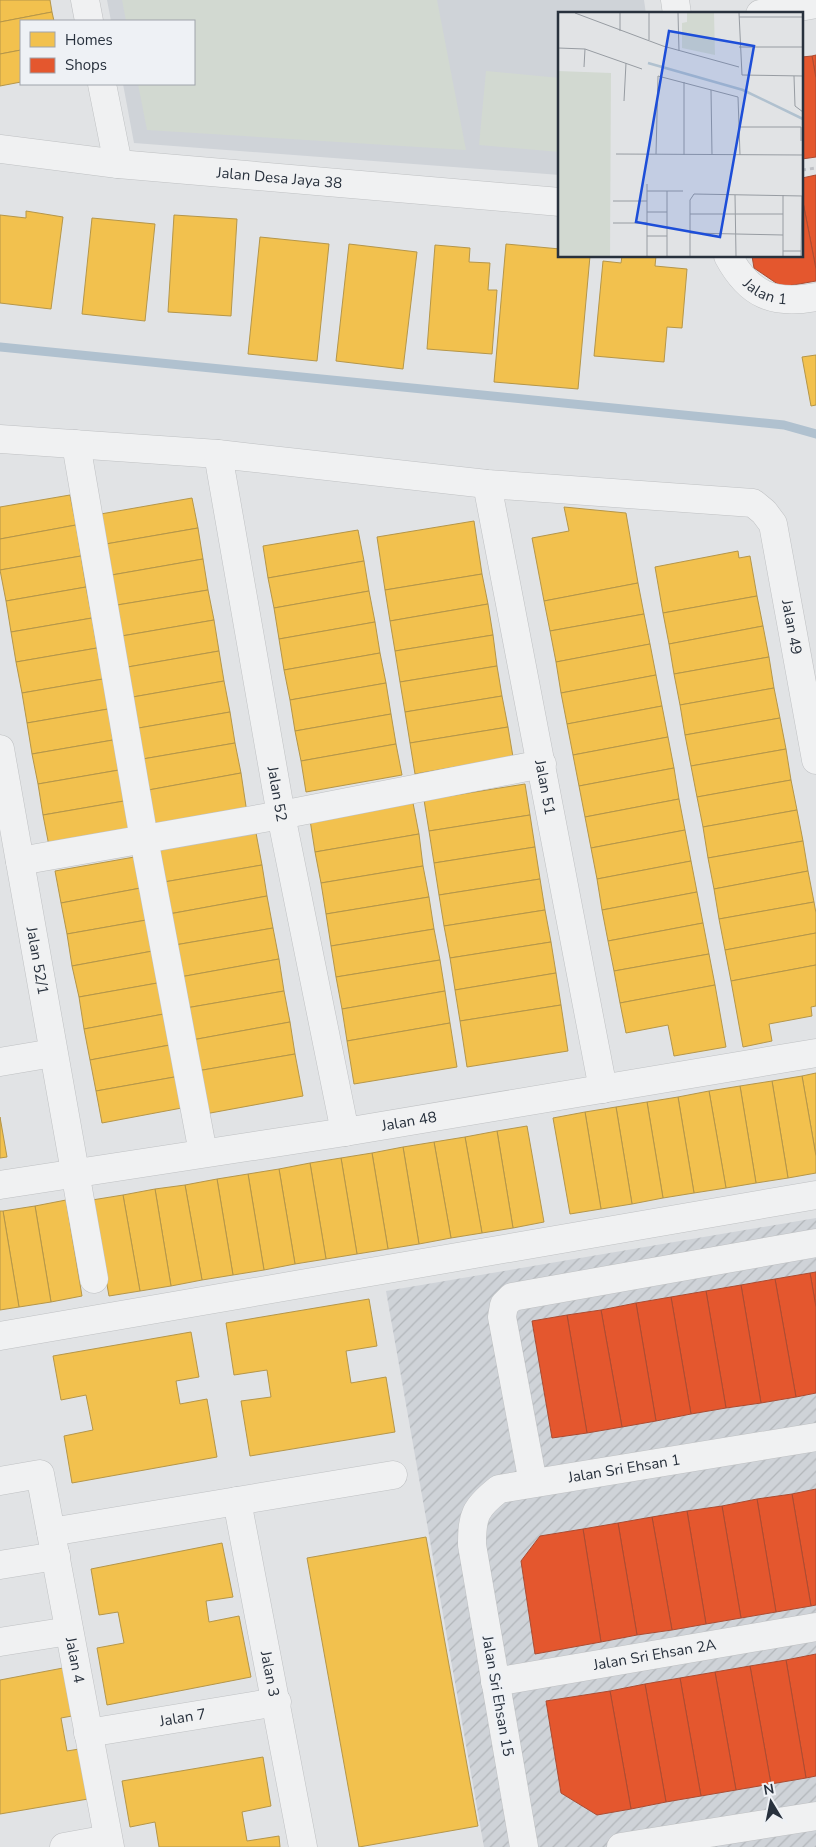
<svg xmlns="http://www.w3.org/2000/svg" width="816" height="1847" font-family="'Nunito Sans',sans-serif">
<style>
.built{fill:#cfd3d8}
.industrial{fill:url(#industrial-furrows)}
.pitch{fill:#d2d9d1}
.homes{fill:#f2c14e;stroke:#b59649}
.shops{fill:#e4572e;stroke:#ac4c32}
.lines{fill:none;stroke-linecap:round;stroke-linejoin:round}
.stream{stroke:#b0c1cf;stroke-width:9}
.minor-casing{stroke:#bfc1c3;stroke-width:29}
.path{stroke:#bfc1c6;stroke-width:3;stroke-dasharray:4 4;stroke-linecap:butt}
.minor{stroke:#f0f1f2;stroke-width:28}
.labels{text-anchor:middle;stroke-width:5;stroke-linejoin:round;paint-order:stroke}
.street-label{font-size:15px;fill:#28313d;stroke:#eef1f5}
.inset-river{fill:none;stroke:#b0c1cf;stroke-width:2.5}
.inset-road{fill:none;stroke:#979ca2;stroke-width:1}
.view{fill:#1d4ed8;fill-opacity:0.15;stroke:#1d4ed8;stroke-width:2.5}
.inset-edge{fill:none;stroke:#28313d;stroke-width:2.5}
</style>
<defs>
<pattern id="industrial-furrows" width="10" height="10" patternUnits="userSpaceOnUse" patternTransform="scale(1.25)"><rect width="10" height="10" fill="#cfd3d8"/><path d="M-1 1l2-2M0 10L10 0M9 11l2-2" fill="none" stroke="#b2b6ba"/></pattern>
</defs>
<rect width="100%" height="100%" fill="#e1e3e5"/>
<polygon class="built" points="107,0 644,0 646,14 560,14 560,175 134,143 123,84 194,84 194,21 111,21"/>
<polygon class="industrial" points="816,1218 816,1847 484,1847 386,1291"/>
<g class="pitch">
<polygon points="122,0 437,0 466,150 147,130 138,84 194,84 194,21 126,21"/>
<polygon points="486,71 560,78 560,152 479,145"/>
</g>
<g class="homes">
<polygon points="0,0 50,0 52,12 0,22"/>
<polygon points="52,12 54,21 21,21 21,50 0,54 0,22"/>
<polygon points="21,50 21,82 0,86 0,54"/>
<polygon points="26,211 63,217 51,309 0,303 0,215 26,218"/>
<polygon points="174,215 237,219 231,316 168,312"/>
<polygon points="92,218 155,224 145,321 82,314"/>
<polygon points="260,237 329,244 317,361 248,354"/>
<polygon points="349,244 417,252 403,369 336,361"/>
<polygon points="506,244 560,249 560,256 590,256 578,389 494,382"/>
<polygon points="435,245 470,248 469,262 490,263 488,290 497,290 492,354 427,349"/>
<polygon points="622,256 656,256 655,266 687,269 682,328 667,327 664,362 594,356 603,261 621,263"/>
<polygon points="816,355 816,405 811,406 802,357"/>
<polygon points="70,495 76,525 0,539 0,507"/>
<polygon points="192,498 198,528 100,545 95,515"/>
<polygon points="564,507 626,513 638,583 544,601 532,538 569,531"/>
<polygon points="474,521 482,574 385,590 377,537"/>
<polygon points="76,525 81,556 0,570 0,539"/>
<polygon points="198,528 203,559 106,576 100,545"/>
<polygon points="358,530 364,561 268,578 263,546"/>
<polygon points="738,551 739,558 750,556 757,596 663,613 655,567"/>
<polygon points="81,556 86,587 6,601 0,570"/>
<polygon points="203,559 208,590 111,606 106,576"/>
<polygon points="364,561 369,591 274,608 268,578"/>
<polygon points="482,574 488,604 390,621 385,590"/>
<polygon points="638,583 644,614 550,631 544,601"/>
<polygon points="86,587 92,618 11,632 6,601"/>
<polygon points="208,590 214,620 116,637 111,606"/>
<polygon points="369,591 375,622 279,639 274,608"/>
<polygon points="757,596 763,626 669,644 663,613"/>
<polygon points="488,604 493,635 395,651 390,621"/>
<polygon points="644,614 650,644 556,662 550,631"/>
<polygon points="92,618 97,648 16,662 11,632"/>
<polygon points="214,620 219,651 122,668 116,637"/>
<polygon points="375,622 380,653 284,670 279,639"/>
<polygon points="763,626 769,657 674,674 669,644"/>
<polygon points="493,635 497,666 400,682 395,651"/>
<polygon points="650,644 656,675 561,693 556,662"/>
<polygon points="97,648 103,679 22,693 16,662"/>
<polygon points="219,651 224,681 127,698 122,668"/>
<polygon points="380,653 386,683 290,700 284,670"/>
<polygon points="769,657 774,688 680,705 674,674"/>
<polygon points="497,666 502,696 405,712 400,682"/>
<polygon points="656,675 662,706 567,724 561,693"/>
<polygon points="103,679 108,709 27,723 22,693"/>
<polygon points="224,681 230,712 133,729 127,698"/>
<polygon points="386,683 391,714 295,731 290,700"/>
<polygon points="774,688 780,718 685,735 680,705"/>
<polygon points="502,696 508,727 410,743 405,712"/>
<polygon points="662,706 668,737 573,755 567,724"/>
<polygon points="108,709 113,740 32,754 27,723"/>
<polygon points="230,712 235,743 137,760 133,729"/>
<polygon points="391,714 396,744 301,761 295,731"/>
<polygon points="780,718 786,749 691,766 685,735"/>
<polygon points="508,727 513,757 415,774 410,743"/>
<polygon points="668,737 674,768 579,786 573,755"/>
<polygon points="113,740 119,770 38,784 32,754"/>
<polygon points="235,743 241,773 143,791 137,760"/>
<polygon points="396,744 402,775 306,792 301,761"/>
<polygon points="786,749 791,780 697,797 691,766"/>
<polygon points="674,768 679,799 585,817 579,786"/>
<polygon points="119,770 124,801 43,815 38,784"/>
<polygon points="241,773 247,813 150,830 143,791"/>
<polygon points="791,780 797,810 703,827 697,797"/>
<polygon points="525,784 530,815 429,831 424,800"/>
<polygon points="679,799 685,830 591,848 585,817"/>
<polygon points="124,801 130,832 49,846 43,815"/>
<polygon points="413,803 419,834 315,852 310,820"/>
<polygon points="797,810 803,841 708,858 703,827"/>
<polygon points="530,815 535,847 434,863 429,831"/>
<polygon points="685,830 691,861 597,879 591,848"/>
<polygon points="256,833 262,865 164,882 158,850"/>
<polygon points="419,834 423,866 321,883 315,852"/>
<polygon points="803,841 808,871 714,889 708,858"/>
<polygon points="535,847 540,879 439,895 434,863"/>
<polygon points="140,856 146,887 61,903 55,871"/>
<polygon points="691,861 697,892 602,910 597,879"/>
<polygon points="262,865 267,896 169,914 164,882"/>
<polygon points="423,866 429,897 326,914 321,883"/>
<polygon points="808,871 814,902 719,919 714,889"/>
<polygon points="540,879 545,910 444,926 439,895"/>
<polygon points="146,887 152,919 67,934 61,903"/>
<polygon points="697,892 703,923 608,941 602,910"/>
<polygon points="267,896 273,928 175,945 169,914"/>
<polygon points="429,897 434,929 331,946 326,914"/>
<polygon points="814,902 816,913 816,933 725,950 719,919"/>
<polygon points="545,910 551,942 450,958 444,926"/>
<polygon points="152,919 158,950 72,966 67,934"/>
<polygon points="703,923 709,954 614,971 608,941"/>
<polygon points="273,928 279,959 180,977 175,945"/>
<polygon points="434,929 440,960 336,977 331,946"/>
<polygon points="816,933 816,965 731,981 725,950"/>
<polygon points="551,942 556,973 455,990 450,958"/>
<polygon points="158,950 163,982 79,997 72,966"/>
<polygon points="709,954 715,985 620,1003 614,971"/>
<polygon points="279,959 284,991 186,1008 180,977"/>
<polygon points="440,960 445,991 342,1009 336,977"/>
<polygon points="816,965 816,1006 811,1007 812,1016 769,1024 772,1041 743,1047 731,981"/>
<polygon points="556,973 561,1005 460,1021 455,990"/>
<polygon points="163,982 169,1013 84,1029 79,997"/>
<polygon points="715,985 726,1047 674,1056 668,1025 626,1033 620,1003"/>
<polygon points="284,991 290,1022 192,1040 186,1008"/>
<polygon points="445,991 450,1023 347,1041 342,1009"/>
<polygon points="561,1005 568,1051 467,1067 460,1021"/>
<polygon points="169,1013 175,1044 90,1060 84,1029"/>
<polygon points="290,1022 295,1054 197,1071 192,1040"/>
<polygon points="450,1023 457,1067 354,1084 347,1041"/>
<polygon points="175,1044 180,1076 96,1091 90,1060"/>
<polygon points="295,1054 303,1096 205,1114 197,1071"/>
<polygon points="816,1073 816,1156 802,1076"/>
<polygon points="180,1076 187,1107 102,1123 96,1091"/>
<polygon points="802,1076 816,1156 816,1173 788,1178 772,1081"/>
<polygon points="772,1081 788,1178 756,1183 740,1086"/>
<polygon points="740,1086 756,1183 726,1188 709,1091"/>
<polygon points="709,1091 726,1188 694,1193 678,1097"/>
<polygon points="678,1097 694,1193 663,1198 647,1102"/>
<polygon points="647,1102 663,1198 632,1204 616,1107"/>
<polygon points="616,1107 632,1204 601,1209 585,1112"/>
<polygon points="585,1112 601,1209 570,1214 553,1118"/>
<polygon points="0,1117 7,1157 0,1158"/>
<polygon points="527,1126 544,1222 513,1228 497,1131"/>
<polygon points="497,1131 513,1228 482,1233 465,1137"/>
<polygon points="465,1137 482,1233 451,1238 434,1142"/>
<polygon points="434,1142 451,1238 419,1244 403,1147"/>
<polygon points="403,1147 419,1244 388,1249 372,1153"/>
<polygon points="372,1153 388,1249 357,1254 341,1158"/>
<polygon points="341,1158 357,1254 326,1259 310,1163"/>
<polygon points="310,1163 326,1259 295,1264 279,1169"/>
<polygon points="279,1169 295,1264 264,1270 248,1174"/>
<polygon points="248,1174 264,1270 233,1275 217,1179"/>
<polygon points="217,1179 233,1275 202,1280 185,1185"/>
<polygon points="185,1185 202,1280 171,1286 155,1189"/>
<polygon points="155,1189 171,1286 140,1291 123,1195"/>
<polygon points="123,1195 140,1291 109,1296 92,1200"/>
<polygon points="66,1200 82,1296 51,1302 35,1206"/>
<polygon points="35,1206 51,1302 19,1307 3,1211"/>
<polygon points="0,1211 3,1211 19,1307 0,1310"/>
<polygon points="369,1299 377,1346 346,1351 351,1383 386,1377 395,1432 250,1456 241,1401 271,1397 267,1370 234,1375 226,1323"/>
<polygon points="191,1332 199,1377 176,1381 180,1404 207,1399 217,1457 72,1483 64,1436 93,1430 86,1395 61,1400 53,1356"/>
<polygon points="426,1537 478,1826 359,1847 307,1558"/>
<polygon points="222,1543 233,1597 206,1601 209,1622 239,1616 251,1677 107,1705 97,1648 124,1643 118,1612 99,1615 91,1569"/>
<polygon points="63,1668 72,1716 61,1718 67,1751 79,1749 88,1799 0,1814 0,1680"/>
<polygon points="263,1757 271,1806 242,1812 247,1841 279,1836 280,1847 159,1847 155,1822 130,1827 122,1781"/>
</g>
<g class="shops">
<polygon points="816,55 816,78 812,56"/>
<polygon points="812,56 816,78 816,157 802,159 802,57"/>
<polygon points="816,175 816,269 802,197 802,178"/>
<polygon points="802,197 816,269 816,281 782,287 754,268 752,256 802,256"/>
<polygon points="816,1272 816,1307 810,1273"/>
<polygon points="810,1273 816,1307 816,1393 796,1397 775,1279"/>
<polygon points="775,1279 796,1397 761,1403 741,1285"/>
<polygon points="741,1285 761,1403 726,1408 706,1291"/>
<polygon points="706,1291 726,1408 691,1414 671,1297"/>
<polygon points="671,1297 691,1414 656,1421 636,1303"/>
<polygon points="636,1303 656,1421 622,1427 601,1310"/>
<polygon points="601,1310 622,1427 587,1433 567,1315"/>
<polygon points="567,1315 587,1433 552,1438 532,1321"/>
<polygon points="816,1489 816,1605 811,1606 792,1494"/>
<polygon points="792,1494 811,1606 776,1612 757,1499"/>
<polygon points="757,1499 776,1612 741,1618 722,1506"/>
<polygon points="722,1506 741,1618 706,1624 687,1511"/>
<polygon points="687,1511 706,1624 672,1630 652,1517"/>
<polygon points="652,1517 672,1630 637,1635 618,1523"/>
<polygon points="618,1523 637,1635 601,1642 583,1529"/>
<polygon points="583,1529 601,1642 535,1654 521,1561 540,1536"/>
<polygon points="816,1654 816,1776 806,1778 786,1660"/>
<polygon points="786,1660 806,1778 771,1784 750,1666"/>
<polygon points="750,1666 771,1784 736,1790 715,1672"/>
<polygon points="715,1672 736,1790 701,1796 680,1678"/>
<polygon points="680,1678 701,1796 666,1802 645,1684"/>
<polygon points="645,1684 666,1802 631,1809 610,1691"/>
<polygon points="610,1691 631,1809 597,1815 561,1793 546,1701"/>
</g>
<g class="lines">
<polyline class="stream" points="0,347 784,425 816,434"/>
<defs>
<g id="minor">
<polyline points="85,0 89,21"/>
<polyline points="675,0 677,14"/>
<polyline points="760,14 816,4"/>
<polyline points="102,84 118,164"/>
<path id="s1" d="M0 149 118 164 560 202"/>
<path id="s2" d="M728 256C749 295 773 305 816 297"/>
<path id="s3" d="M0 439 218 454 487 484 753 503 764 512 773 524 816 760"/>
<polyline points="76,444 144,839 203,1153"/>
<path id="s4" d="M218 454 281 815 345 1132"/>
<path id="s5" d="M487 484 603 1089"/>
<path id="s6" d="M0 749 94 1279"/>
<polyline points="20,861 281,815 542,764"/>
<polyline points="0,1062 53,1053"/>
<path id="s7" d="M0 1185 345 1132 816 1053"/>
<polyline points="0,1336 816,1195"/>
<path id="s8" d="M0 1481 40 1474 110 1847"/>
<polyline points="533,1483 502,1317 504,1305 512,1297 816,1243"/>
<path id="s9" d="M237 1501 303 1847"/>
<polyline points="51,1532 393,1475"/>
<polyline points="0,1565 56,1556"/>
<polyline points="0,1642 69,1631"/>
<path id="s10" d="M495 1682 816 1627"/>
<path id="s11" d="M88 1733 277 1702"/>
<polyline points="64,1847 108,1839"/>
<path id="s12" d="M524 1847 472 1545C472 1515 475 1508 499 1489L816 1437"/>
<polyline points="621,1847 816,1816"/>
</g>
</defs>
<use href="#minor" class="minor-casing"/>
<polyline class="path" points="802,170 816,168"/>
<use href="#minor" class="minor"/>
</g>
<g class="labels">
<g class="street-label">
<text dy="5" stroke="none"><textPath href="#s1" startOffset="281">Jalan Desa Jaya 38</textPath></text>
<text dy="5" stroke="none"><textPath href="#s2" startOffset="54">Jalan 1</textPath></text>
<text dy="5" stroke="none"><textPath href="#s3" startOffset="890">Jalan 49</textPath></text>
<text dy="5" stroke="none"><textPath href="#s5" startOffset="309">Jalan 51</textPath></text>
<text dy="5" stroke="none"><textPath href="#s4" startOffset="345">Jalan 52</textPath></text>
<text dy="5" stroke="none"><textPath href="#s6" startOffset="215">Jalan 52/1</textPath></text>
<text dy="5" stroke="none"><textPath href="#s7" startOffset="414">Jalan 48</textPath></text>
<text dy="5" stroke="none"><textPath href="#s12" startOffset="499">Jalan Sri Ehsan 1</textPath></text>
<text dy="5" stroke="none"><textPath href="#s10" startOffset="162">Jalan Sri Ehsan 2A</textPath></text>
<text dy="5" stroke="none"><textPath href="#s8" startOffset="230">Jalan 4</textPath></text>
<text dy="5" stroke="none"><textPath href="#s9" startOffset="176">Jalan 3</textPath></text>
<text transform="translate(498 1696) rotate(80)" y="5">Jalan Sri Ehsan 15</text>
<text dy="5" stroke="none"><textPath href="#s11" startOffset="96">Jalan 7</textPath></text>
</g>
</g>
<g transform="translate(558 12)">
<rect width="245" height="245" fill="#e1e3e5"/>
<path d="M0 59 53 61 52 244H0Z" fill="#d2d9d1"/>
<path d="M129 1H156L157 43 124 36V11L129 10Z" fill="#d2d9d1"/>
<path class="inset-river" d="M90 51 185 78 245 107"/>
<path class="inset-road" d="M17 1 105 34 181 55M62 1V19M91 1V28M120 1 121 39M181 1 184 63 245 64M181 5H245M181 35H245M0 36 27 37 84 57M26 55 27 37M236 64 237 94 245 100M126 70V143M153 78 154 143M66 89 68 51M182 115H243V129M58 142 245 143M98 142 100 64 180 85 182 143M89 172V244M89 179H125M109 179V244M177 183 178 244M225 183V244M55 189H89M89 200H109M132 202H225M55 211H89M132 221 225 223M89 224H109M225 239H243M132 244V188L136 182 245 184M243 244 244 184"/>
<path class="view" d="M111 19 196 34 162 225 78 210Z"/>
<rect width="245" height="245" class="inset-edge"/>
</g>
<rect x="20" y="20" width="175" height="65" fill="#eef1f5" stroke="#9fa4ab"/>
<rect x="30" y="32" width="25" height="15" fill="#f2c14e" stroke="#9fa4ab"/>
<text x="65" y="45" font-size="15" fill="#28313d">Homes</text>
<rect x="30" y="58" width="25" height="15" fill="#e4572e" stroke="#9fa4ab"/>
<text x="65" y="70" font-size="15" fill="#28313d">Shops</text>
<g transform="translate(771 1802) rotate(350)" stroke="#eef1f5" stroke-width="4" paint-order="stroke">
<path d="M0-4L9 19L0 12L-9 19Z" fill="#28313d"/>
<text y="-8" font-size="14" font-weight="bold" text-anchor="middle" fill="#28313d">N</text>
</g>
</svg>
